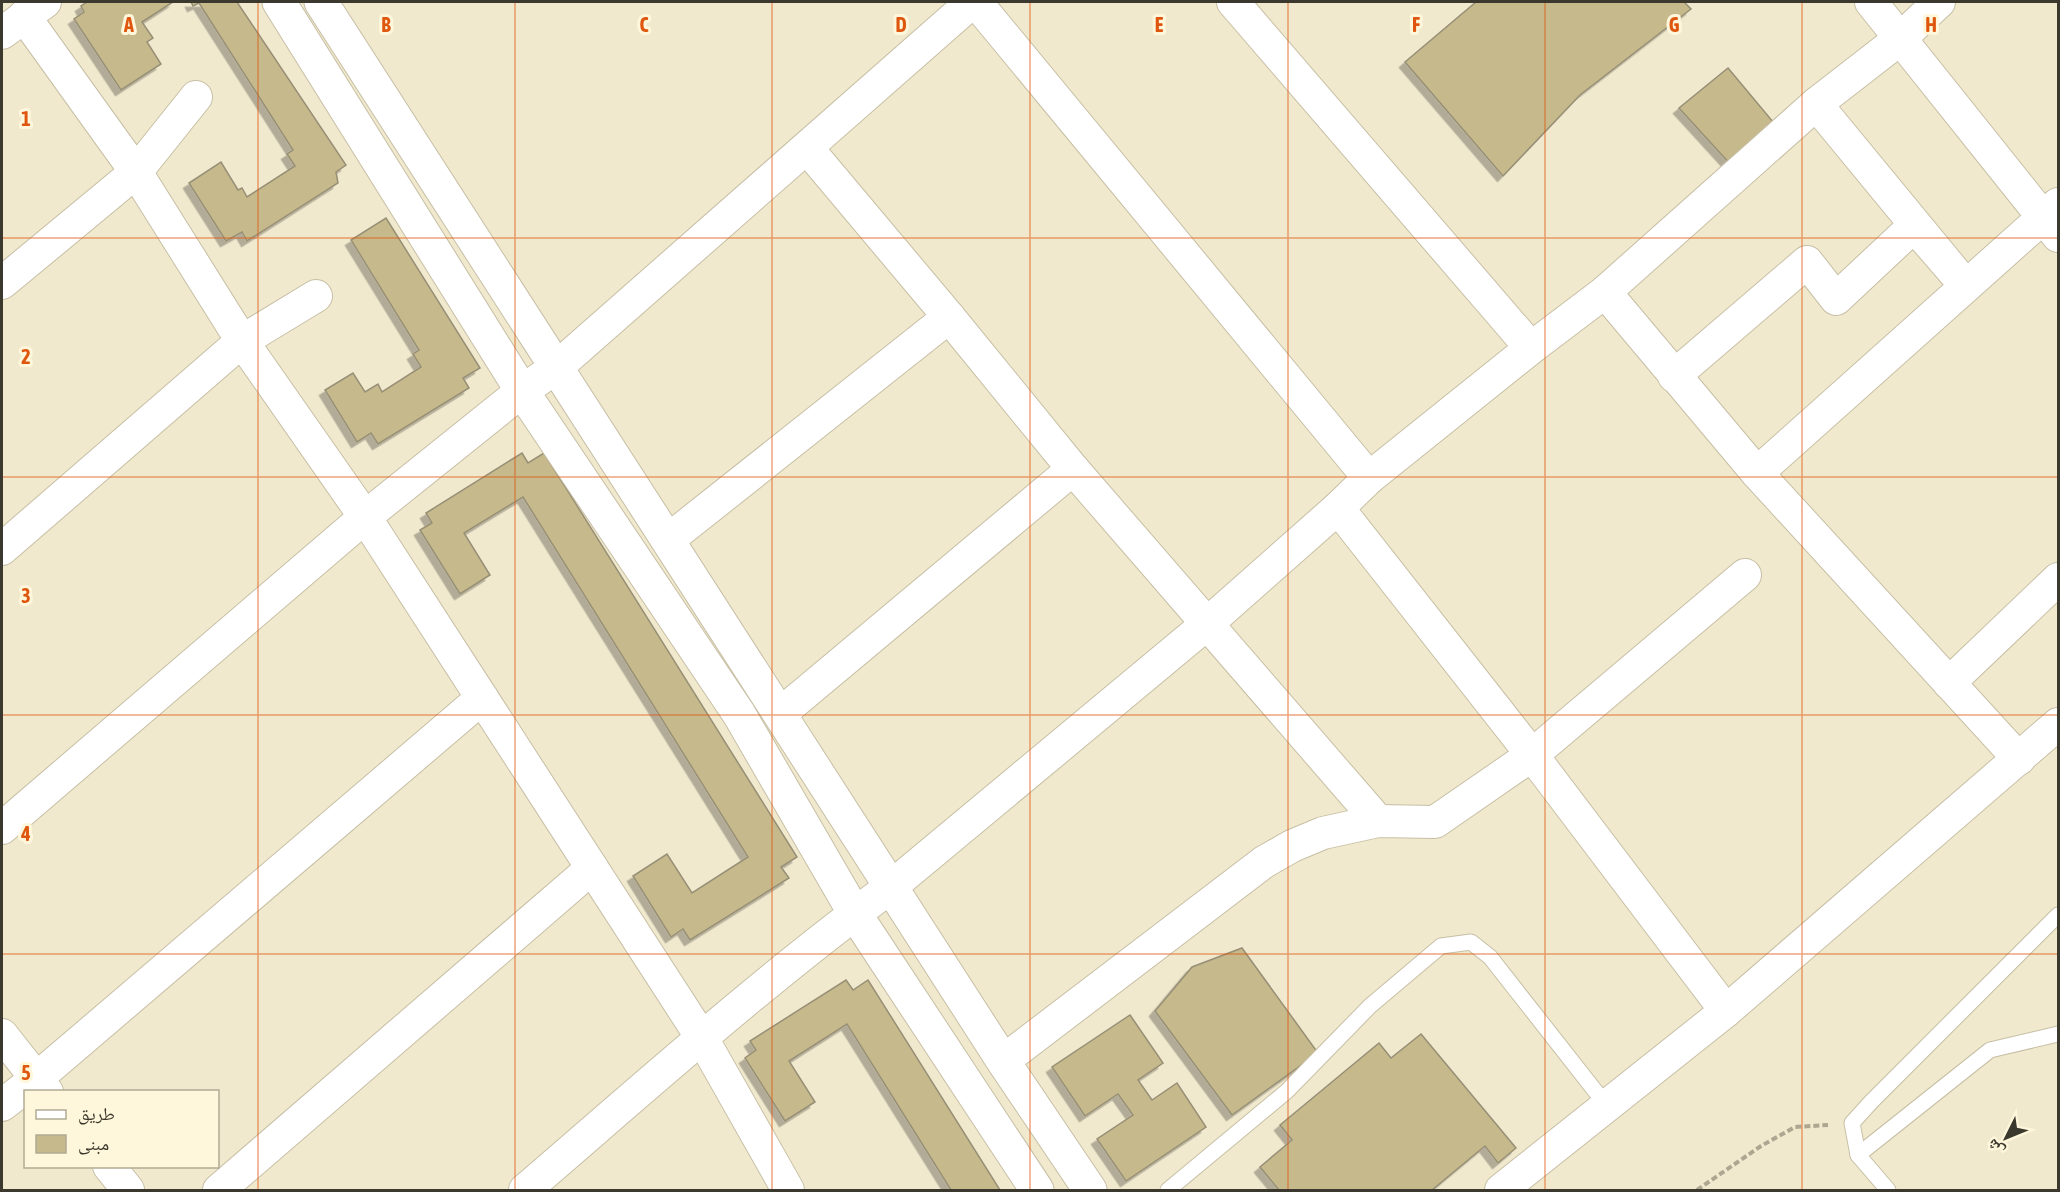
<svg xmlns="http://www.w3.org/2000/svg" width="2060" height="1192" font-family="'Asap Condensed','Noto Naskh Arabic',sans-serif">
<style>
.building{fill:#c6b98c;stroke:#978f76;stroke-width:1.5;filter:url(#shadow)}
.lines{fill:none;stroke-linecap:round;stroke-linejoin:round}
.service-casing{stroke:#c7bfa5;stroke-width:17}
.minor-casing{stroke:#c7bfa5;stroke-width:34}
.tertiary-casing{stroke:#c7bfa5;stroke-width:35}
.path{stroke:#ada691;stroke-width:4;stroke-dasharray:6 3;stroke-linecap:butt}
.service{stroke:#fff;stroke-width:15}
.minor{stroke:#fff;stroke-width:32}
.tertiary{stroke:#fff;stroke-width:33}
.grid{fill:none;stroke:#df570e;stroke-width:1.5;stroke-opacity:0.55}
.grid-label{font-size:20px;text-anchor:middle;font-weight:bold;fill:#df570e;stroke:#fff7db;stroke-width:6;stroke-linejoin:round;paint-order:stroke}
</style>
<defs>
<filter id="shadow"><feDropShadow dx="-5.5" dy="5.5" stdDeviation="0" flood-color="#0004"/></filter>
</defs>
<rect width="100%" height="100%" fill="#f1e9ce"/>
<g class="building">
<polygon points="87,2 173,2 142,22 153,38 147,42 161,64 121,90 74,19 84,12 81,6"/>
<polygon points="191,2 237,2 346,165 336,172 338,183 247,241 242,232 226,241 189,183 221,162 238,190 242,188 247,197 295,166 287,154 293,150 199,3 193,6"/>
<polygon points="1476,2 1684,2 1691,9 1580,95 1503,176 1405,62"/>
<polygon points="1728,68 1779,129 1731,165 1679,108"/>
<polygon points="386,218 480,368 463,378 469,388 378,444 371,433 357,442 325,390 353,373 365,392 378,384 382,392 421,367 413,354 419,350 351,240"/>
<polygon points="522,453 528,463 544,453 797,857 781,867 789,878 690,940 683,929 671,937 633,876 667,854 692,893 748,857 523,497 464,533 490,575 460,594 420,530 432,523 426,513"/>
<polygon points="1242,948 1318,1053 1232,1115 1155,1011 1192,967"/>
<polygon points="846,980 853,990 868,980 1000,1190 951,1190 847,1024 789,1061 815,1102 785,1121 745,1058 756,1050 750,1041"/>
<polygon points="1130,1015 1163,1063 1138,1080 1152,1100 1177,1083 1206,1127 1126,1181 1097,1139 1133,1115 1118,1094 1085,1116 1052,1067"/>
<polygon points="1421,1034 1516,1148 1498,1163 1485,1146 1432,1190 1279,1190 1260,1167 1292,1140 1280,1125 1379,1043 1391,1058"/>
</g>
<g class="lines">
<defs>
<g id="service">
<polyline points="1858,1155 1990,1050 2058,1034"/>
<polyline points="1168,1190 1287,1091 1370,1006 1441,946 1471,942 1490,957 1607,1106"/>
<polyline points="1888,1190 1858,1155 1852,1123 1871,1102 2058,915"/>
</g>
<g id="minor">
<polyline points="976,2 1369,478"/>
<polyline points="1233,2 1531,348"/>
<polyline points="1871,2 2058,236"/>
<polyline points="24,16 136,172 242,341 365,517 702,1038 788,1190"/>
<polyline points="2,33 45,2"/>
<polyline points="807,148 949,317 1073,469 1378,821"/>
<polyline points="2,283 136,172 196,97"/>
<polyline points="1605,292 1757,473 2019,759"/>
<polyline points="1674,376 1807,262 1836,299 1914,226 1966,286 1816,104"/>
<polyline points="1757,473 2058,204"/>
<polyline points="1338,508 1532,755 1726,1011"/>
<polyline points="668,540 949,317"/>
<polyline points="2,549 242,341 316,296"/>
<polyline points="1949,683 2058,579"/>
<polyline points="780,714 1073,469"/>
<polyline points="2,828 365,517 522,391 557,367 972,2"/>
<polyline points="2,1035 47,1092"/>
<polyline points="1003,1061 1264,862 1292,846 1323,833 1378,821 1435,822 1532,755 1745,575"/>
<polyline points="2,1105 36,1079 482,698"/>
<polyline points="109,1166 128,1190"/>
<polyline points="219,1190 592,868"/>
<path d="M525 1190C645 1087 764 980 892 886L1208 623 1338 508 1369 478 1531 348 1605 292 1816 104 1901 38 1939 2"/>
<polyline points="1501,1190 1726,1011 2058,724"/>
</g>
<g id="tertiary">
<polyline points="279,2 522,391 739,714 855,914 1037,1190"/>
<polyline points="321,2 1003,1061 1090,1190"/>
</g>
</defs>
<use href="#service" class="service-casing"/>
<use href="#minor" class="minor-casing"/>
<use href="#tertiary" class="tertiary-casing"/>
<polyline class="path" points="1697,1190 1761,1146 1795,1127 1828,1125"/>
<use href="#service" class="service"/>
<use href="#minor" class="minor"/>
<use href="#tertiary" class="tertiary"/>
</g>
<path class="grid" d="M258 2V1190M515 2V1190M772 2V1190M1030 2V1190M1288 2V1190M1545 2V1190M1802 2V1190M2 238H2058M2 477H2058M2 715H2058M2 954H2058"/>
<g class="grid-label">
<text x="129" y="32">A</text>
<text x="386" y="32">B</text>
<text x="644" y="32">C</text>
<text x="901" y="32">D</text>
<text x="1159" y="32">E</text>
<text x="1416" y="32">F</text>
<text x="1674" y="32">G</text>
<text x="1931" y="32">H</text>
<text x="26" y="126">1</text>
<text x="26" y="364">2</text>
<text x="26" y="603">3</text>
<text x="26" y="841">4</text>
<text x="26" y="1080">5</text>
</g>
<rect width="2060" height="1192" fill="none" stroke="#3b382d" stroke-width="6"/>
<rect x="24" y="1090" width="195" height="78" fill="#fff7db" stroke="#b1ab95" stroke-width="1.5"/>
<rect x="36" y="1110" width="30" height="9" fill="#ffffff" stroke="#b1ab95" stroke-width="1.5"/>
<text x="78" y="1120" font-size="18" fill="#3b382d">طريق</text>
<rect x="36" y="1135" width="30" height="18" fill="#c6b98c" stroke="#b1ab95" stroke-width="1.5"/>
<text x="78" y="1150" font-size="18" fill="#3b382d">مبنى</text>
<g transform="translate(2006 1138) rotate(227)" stroke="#fff7db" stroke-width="4.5" paint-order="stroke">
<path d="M0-4.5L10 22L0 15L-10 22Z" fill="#3b382d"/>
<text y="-9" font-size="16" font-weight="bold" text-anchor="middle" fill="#3b382d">ش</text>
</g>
</svg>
